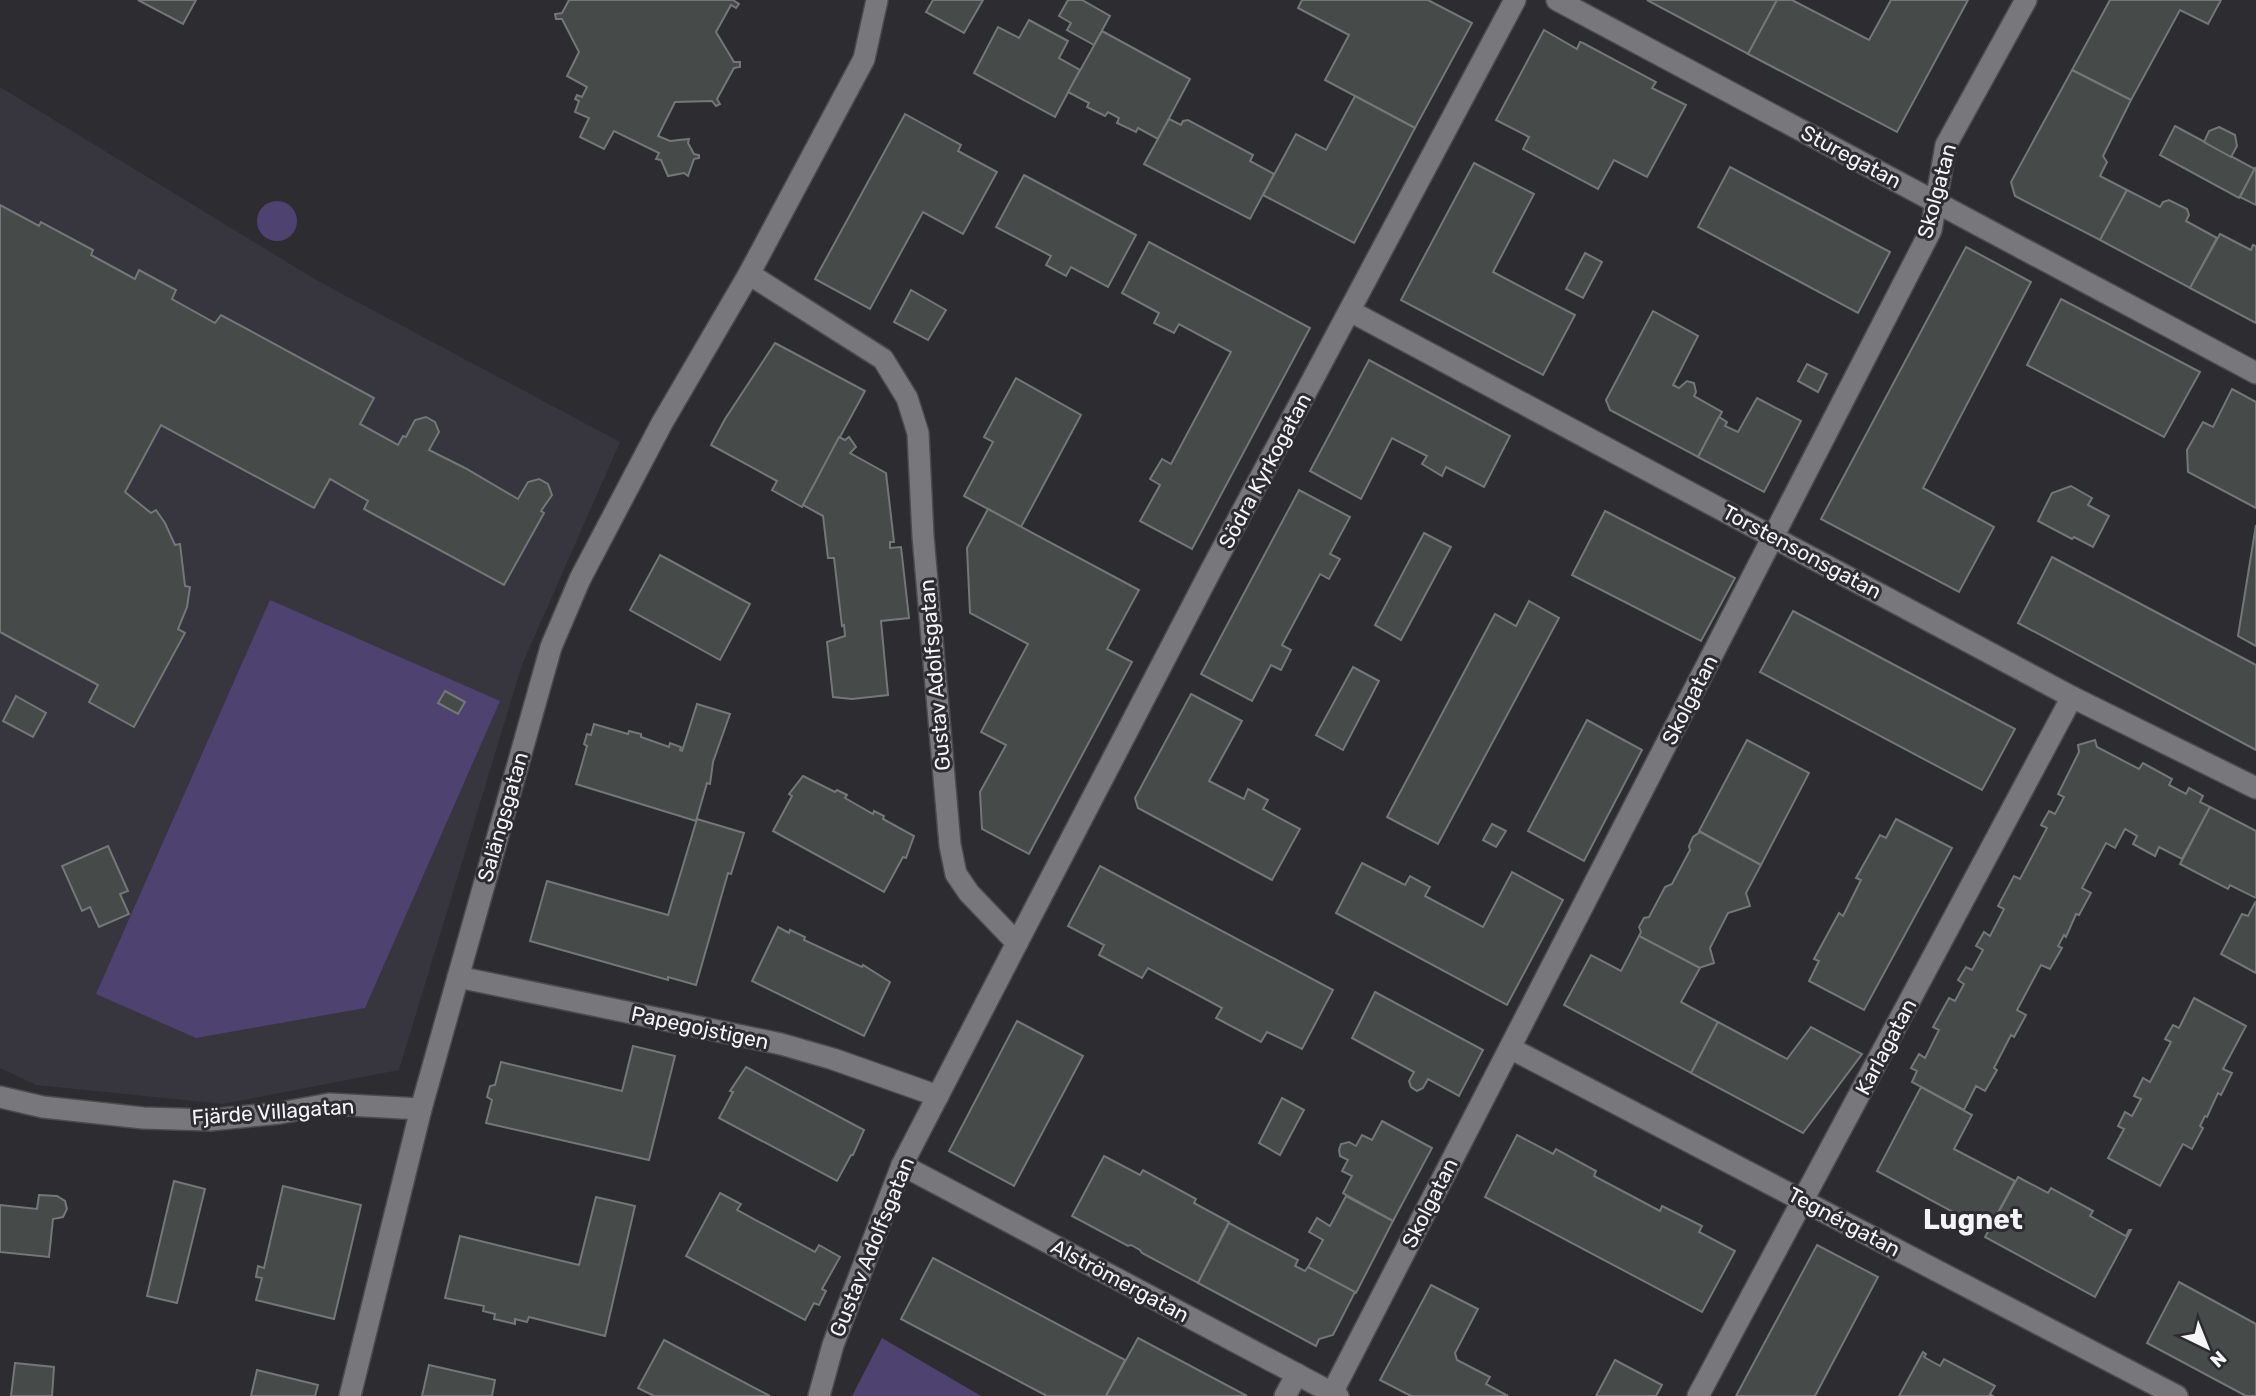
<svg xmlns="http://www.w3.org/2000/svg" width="2256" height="1396" font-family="Rubik,sans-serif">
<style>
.built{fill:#37353e}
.green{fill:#4e4271}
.building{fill:#464a48;stroke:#737776;stroke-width:2}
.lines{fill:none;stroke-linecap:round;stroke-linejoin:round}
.lane-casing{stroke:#4b4b4e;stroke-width:24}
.street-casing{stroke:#4b4b4e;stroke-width:24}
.lane{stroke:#78777b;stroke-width:21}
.street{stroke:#78777b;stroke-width:21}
.labels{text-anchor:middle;stroke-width:6;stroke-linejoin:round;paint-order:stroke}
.street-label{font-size:21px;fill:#f5f4f7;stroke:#2d2c30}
.district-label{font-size:28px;font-weight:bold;fill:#f5f4f7;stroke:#2d2c30}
</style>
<rect width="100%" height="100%" fill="#2d2c30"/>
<polygon class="built" points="0,87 318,281 620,442 522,665 399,1070 223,1104 36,1085 0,1068"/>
<g class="green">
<circle cx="277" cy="221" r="20"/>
<polygon points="270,600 500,701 365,1008 196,1038 96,994"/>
<polygon points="882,1338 981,1396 852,1396"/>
</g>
<g class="building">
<polygon points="138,0 196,0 183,24"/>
<polygon points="569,0 733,0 739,4 736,8 731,5 716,32 734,62 740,62 740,67 734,68 717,99 720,104 716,106 712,101 675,102 658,136 670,141 689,139 688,143 694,154 699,155 699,158 694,159 688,176 684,173 668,176 661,160 656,159 659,153 614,131 604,149 580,137 589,118 575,112 579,101 575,99 577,95 582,97 587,87 567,76 579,52 562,19 556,19 555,14 562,13"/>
<polygon points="933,0 983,0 964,33 926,12"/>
<polygon points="1068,0 1082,0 1110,16 1094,45 1067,30 1071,23 1059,16"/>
<polygon points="1302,0 1428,0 1472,23 1415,128 1325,80 1349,35 1298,8"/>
<polygon points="1647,0 1777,0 1748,54"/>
<polygon points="1777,0 1792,0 1869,40 1891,0 1968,0 1897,132 1748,54"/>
<polygon points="2110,0 2221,0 2208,24 2180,10 2131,100 2072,70"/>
<polygon points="1029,20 1068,41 1059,58 1080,70 1055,117 974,73 998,27 1019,38"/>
<polygon points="1544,30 1577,49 1580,42 1583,43 1656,82 1652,88 1686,105 1647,177 1614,160 1598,189 1523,149 1529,137 1496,120"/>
<polygon points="1102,31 1190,79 1158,139 1138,128 1136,132 1117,123 1119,118 1108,112 1105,116 1087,107 1089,103 1068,92"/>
<polygon points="2072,70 2131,100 2103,156 2107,162 2100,176 2127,190 2100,240 2015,196 2011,182"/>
<polygon points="1355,96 1415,128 1354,243 1263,195 1296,134 1326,150"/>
<polygon points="905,114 961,145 958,151 997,172 963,234 923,212 870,309 815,279"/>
<polygon points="1169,119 1181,125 1183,121 1188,120 1253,155 1250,161 1274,174 1250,219 1144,164"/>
<polygon points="2175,126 2255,169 2239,198 2160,155"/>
<polygon points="2219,127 2235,135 2237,146 2231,157 2204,142 2209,131"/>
<polygon points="1474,163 1534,194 1493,272 1575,315 1543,375 1401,300"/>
<polygon points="1730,167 1890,252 1858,313 1698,227"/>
<polygon points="2255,168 2256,169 2256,205 2240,197"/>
<polygon points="1024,175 1136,235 1108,287 1071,267 1066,276 1046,265 1051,256 996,227"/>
<polygon points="2127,190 2160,207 2163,202 2169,200 2187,209 2189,215 2186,221 2217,238 2190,288 2100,240"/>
<polygon points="0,205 39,226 41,222 93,250 91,255 135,279 139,270 176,290 172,299 215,323 221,315 374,398 360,424 398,445 403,436 406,437 415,420 426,417 435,422 439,432 429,450 465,468 518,499 528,482 539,479 548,484 552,495 541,511 544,513 504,585 364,509 368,501 330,479 314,508 161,425 125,492 151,513 156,510 165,523 175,545 180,544 185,586 190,587 187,607 178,629 185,633 134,727 89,702 98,685 0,632"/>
<polygon points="2220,234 2251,250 2253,245 2256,246 2256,323 2190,288"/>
<polygon points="1149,242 1310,328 1192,549 1140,521 1160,485 1150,479 1162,459 1171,464 1231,352 1179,324 1174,333 1154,323 1159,313 1122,293"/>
<polygon points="1966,247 2031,282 1923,488 1994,527 1959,592 1821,519"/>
<polygon points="1585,253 1602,262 1583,298 1566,289"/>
<polygon points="911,290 946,310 928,340 894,322"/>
<polygon points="2061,299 2200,372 2164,437 2027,365"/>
<polygon points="1653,311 1698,336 1673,385 1679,388 1687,381 1694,383 1696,392 1694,396 1722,412 1698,457 1610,410 1606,400"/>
<polygon points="775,343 865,391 802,507 772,490 777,481 711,445 725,419"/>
<polygon points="1369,360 1510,436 1484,487 1446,467 1442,476 1422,464 1427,456 1392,438 1361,499 1310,471"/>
<polygon points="1807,364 1827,374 1818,392 1798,381"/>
<polygon points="1016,378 1081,415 1021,527 964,496 993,442 984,437"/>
<polygon points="2232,389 2256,402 2256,508 2188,472 2187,450 2203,422 2213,427"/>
<polygon points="1757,398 1801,421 1764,492 1698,457 1719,417 1727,422 1725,426 1738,432"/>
<polygon points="839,437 845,440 849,437 856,447 850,453 886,473 894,542 890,542 890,548 901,547 909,618 881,621 888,695 852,699 833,697 827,642 845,636 844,625 842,626 834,558 828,558 823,516 803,505"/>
<polygon points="2071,486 2092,498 2088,505 2109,516 2093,547 2074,537 2072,539 2038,521 2052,493"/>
<polygon points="1299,490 1350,517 1330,554 1340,559 1329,579 1320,574 1282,645 1291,650 1281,670 1271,665 1252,701 1201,674"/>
<polygon points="988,509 1139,590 1107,649 1132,662 1029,854 982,829 980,792 1006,745 981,732 1028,644 970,613 967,548"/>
<polygon points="1605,511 1735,578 1701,641 1572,575"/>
<polygon points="2256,525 2256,646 2238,636"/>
<polygon points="1424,533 1451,547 1401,640 1375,625"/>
<polygon points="660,555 750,604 720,660 630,610"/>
<polygon points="2052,557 2256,665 2256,750 2018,623"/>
<polygon points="1529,601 1559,618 1438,844 1387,817 1495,614 1516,626"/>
<polygon points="1793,611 2015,729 1982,790 1760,672"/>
<polygon points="1353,667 1379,681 1343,750 1316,735"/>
<polygon points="445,691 465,702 458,714 438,703"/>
<polygon points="1191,694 1242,721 1209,781 1244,799 1248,789 1268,800 1263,809 1300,829 1272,880 1138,808 1135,798"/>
<polygon points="16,696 46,713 33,737 3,721"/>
<polygon points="697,704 730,714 713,762 710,784 707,783 696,821 576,784 587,746 584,744 587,734 591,735 594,724 628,734 629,731 641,734 641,737 669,747 670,743 681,747 680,750 682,751"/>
<polygon points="1587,720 1642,750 1584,861 1528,831"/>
<polygon points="1747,740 1809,773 1761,865 1699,831"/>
<polygon points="2095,740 2097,747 2139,769 2143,763 2172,779 2169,785 2186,794 2189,788 2203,796 2200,802 2210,807 2182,859 2159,847 2155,856 2133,844 2137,836 2125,829 2115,848 2106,843 2082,888 2091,893 2079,915 2076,914 2066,937 2064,935 2058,946 2062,948 2050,969 2041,965 2017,1010 2026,1015 2014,1037 2011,1035 1994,1068 1997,1070 1985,1091 1976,1086 1964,1110 1912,1082 1917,1071 1911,1068 1919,1054 1925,1058 1939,1030 1933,1027 1949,998 1955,1001 1964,984 1958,980 1966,967 1972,970 1983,950 1976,946 1984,932 1990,936 2004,909 1998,906 2014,876 2020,879 2047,828 2041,825 2049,811 2055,814 2064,797 2058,794 2079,752 2078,745"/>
<polygon points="803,776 835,792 837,790 847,795 845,798 873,814 874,811 884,816 883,819 914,836 906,858 903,857 884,892 773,831 792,796 789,794"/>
<polygon points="2210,807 2256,831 2256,898 2230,885 2228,889 2180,864"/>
<polygon points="697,819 744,833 731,874 728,873 696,985 668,977 668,980 530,941 547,881 668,915"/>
<polygon points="1896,819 1952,848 1864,1010 1809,981 1819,961 1814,959 1839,913 1843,916 1861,880 1856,878 1880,835 1886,838"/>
<polygon points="1492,824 1506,831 1496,847 1483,840"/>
<polygon points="1700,832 1761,865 1746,893 1750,906 1728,913 1710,948 1714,963 1699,968 1639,936 1641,932 1639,927 1644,918 1649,917 1665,887 1672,884 1690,850 1689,846 1693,837"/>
<polygon points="108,846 128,891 120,894 129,914 99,927 90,907 82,911 62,866"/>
<polygon points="1362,863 1405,885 1410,876 1430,887 1425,896 1483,927 1512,872 1563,900 1507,1005 1336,913"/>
<polygon points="1100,866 1333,990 1302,1049 1267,1032 1261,1042 1216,1018 1222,1008 1148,968 1142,978 1099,955 1104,945 1068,926"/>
<polygon points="2256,901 2256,973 2221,954 2242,914 2248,916"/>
<polygon points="778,927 789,933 790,930 805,937 804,940 862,967 863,965 890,982 864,1036 752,981"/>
<polygon points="1639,936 1700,968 1681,1002 1718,1022 1691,1073 1564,1005 1591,955 1621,971"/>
<polygon points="1375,992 1483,1050 1459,1096 1428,1079 1423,1088 1417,1091 1411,1087 1409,1081 1414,1072 1352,1038"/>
<polygon points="2194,998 2246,1026 2223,1069 2232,1073 2221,1095 2218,1093 2207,1117 2205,1116 2200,1126 2203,1128 2192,1149 2183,1144 2160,1186 2108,1158 2124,1129 2118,1126 2125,1112 2132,1116 2141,1099 2134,1096 2143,1078 2150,1082 2171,1042 2165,1039 2173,1025 2179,1028"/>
<polygon points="1017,1021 1083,1056 1014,1186 949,1151"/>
<polygon points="1718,1022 1787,1059 1811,1027 1862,1054 1803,1133 1691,1073"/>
<polygon points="633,1046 675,1056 649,1160 486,1123 492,1100 487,1097 490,1086 495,1085 501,1062 622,1091"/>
<polygon points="746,1067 864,1130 853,1155 851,1155 837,1181 719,1118 733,1092 730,1091"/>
<polygon points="1921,1087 1972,1115 1954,1149 2015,1181 1988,1231 1877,1171"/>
<polygon points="1282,1098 1304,1110 1280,1155 1259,1143"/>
<polygon points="1382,1121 1432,1148 1393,1221 1343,1193 1352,1176 1342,1171 1348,1160 1340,1156 1339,1150 1341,1144 1349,1142 1356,1146 1362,1135 1372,1140"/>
<polygon points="1517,1135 1553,1154 1556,1149 1596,1171 1594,1176 1660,1211 1662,1206 1702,1226 1699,1232 1735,1251 1702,1312 1485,1197"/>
<polygon points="1104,1156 1140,1175 1143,1170 1196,1199 1194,1203 1229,1222 1198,1283 1142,1253 1140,1250 1131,1245 1128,1246 1072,1216"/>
<polygon points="2018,1177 2048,1193 2051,1188 2093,1211 2090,1216 2126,1236 2129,1230 2131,1230 2095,1297 1985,1237"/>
<polygon points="174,1181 205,1189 177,1303 147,1296"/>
<polygon points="283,1186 361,1205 334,1319 256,1300 262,1278 256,1277 258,1266 264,1268"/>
<polygon points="720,1193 741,1204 737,1210 815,1252 819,1245 840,1257 822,1289 826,1291 819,1305 814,1303 805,1320 686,1256"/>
<polygon points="39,1195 57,1196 65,1201 67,1209 63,1217 53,1219 49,1257 0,1252 0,1205 37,1209"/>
<polygon points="1346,1196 1393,1221 1356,1293 1308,1267 1323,1240 1309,1232 1317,1218 1330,1226"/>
<polygon points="596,1197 635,1206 605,1336 529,1317 527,1322 515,1319 515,1324 494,1319 495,1314 483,1311 484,1306 445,1298 460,1236 579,1265"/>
<polygon points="1229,1223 1298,1260 1295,1266 1305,1271 1308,1267 1355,1292 1333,1335 1319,1339 1316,1346 1198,1283"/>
<polygon points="1817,1245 1878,1277 1815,1396 1736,1396"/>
<polygon points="933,1258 1125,1360 1106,1396 1047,1396 901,1319"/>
<polygon points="2179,1282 2256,1324 2256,1396 2246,1396 2147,1343"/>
<polygon points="1431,1285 1478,1309 1455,1353 1457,1360 1490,1377 1486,1384 1508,1396 1411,1396 1380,1380"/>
<polygon points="1138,1338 1247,1396 1106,1396"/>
<polygon points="664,1340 770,1396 654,1396 638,1388"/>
<polygon points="1923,1352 1926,1354 1924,1357 1940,1366 1944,1359 1995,1386 1990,1394 1993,1396 1899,1396"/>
<polygon points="1615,1360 1662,1385 1656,1396 1596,1396"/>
<polygon points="15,1363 54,1367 52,1396 11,1396"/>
<polygon points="429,1365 495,1380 492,1396 422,1396"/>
<polygon points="257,1370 318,1385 315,1396 251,1396"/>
</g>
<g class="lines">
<defs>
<polyline id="lane" points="1285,1396 1297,1374"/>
<g id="street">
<polyline points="1557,0 2256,373"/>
<polyline points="749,274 883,359 907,398 918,433 923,536 950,845 956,874 969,893 1017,943 902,1165 833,1345 819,1396"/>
<polyline points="1350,311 2072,697 2256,788"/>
<polyline points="1017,943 1210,572 1515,0"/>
<polyline points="458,977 781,1044 833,1059 938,1096"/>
<polyline points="1510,1048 2177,1396"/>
<polyline points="0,1097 43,1107 143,1118 210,1120 280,1113 329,1104 421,1109"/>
<polyline points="902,1165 1338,1396"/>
<polyline points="1332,1393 1931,230 1946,145 2026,0"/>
<polyline points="350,1396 421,1109 551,647 580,579 662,423 749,274 864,59 877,0"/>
<polyline points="1698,1396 2072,697"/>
</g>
</defs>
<use href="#lane" class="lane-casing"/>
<use href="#street" class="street-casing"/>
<use href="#lane" class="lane"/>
<use href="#street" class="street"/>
</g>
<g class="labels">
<g class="street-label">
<text transform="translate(1851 157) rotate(28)" y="7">Sturegatan</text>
<text transform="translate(1937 191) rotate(-75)" y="7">Skolgatan</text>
<text transform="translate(1265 471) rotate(-62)" y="7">Södra Kyrkogatan</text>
<text transform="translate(1802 552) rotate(28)" y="7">Torstensonsgatan</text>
<text transform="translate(935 675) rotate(-95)" y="7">Gustav Adolfsgatan</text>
<text transform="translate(1690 700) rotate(-63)" y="7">Skolgatan</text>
<text transform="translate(503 817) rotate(-74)" y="7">Salängsgatan</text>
<text transform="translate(700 1028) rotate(12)" y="7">Papegojstigen</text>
<text transform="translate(1886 1047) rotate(-62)" y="7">Karlagatan</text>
<text transform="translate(273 1112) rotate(-4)" y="7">Fjärde Villagatan</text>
<text transform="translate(1430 1203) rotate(-63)" y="7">Skolgatan</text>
<text transform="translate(1844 1222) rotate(28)" y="7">Tegnérgatan</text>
<text transform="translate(872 1247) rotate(-68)" y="7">Gustav Adolfsgatan</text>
<text transform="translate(1120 1281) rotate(28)" y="7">Alströmergatan</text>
</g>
<g class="district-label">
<text x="1973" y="1229">Lugnet</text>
</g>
</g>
<g transform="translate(2207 1347) rotate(137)" stroke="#2d2c30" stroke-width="5" paint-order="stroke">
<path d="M0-5L12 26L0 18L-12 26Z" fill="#f5f4f7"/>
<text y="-10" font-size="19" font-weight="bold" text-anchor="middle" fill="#f5f4f7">N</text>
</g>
</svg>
